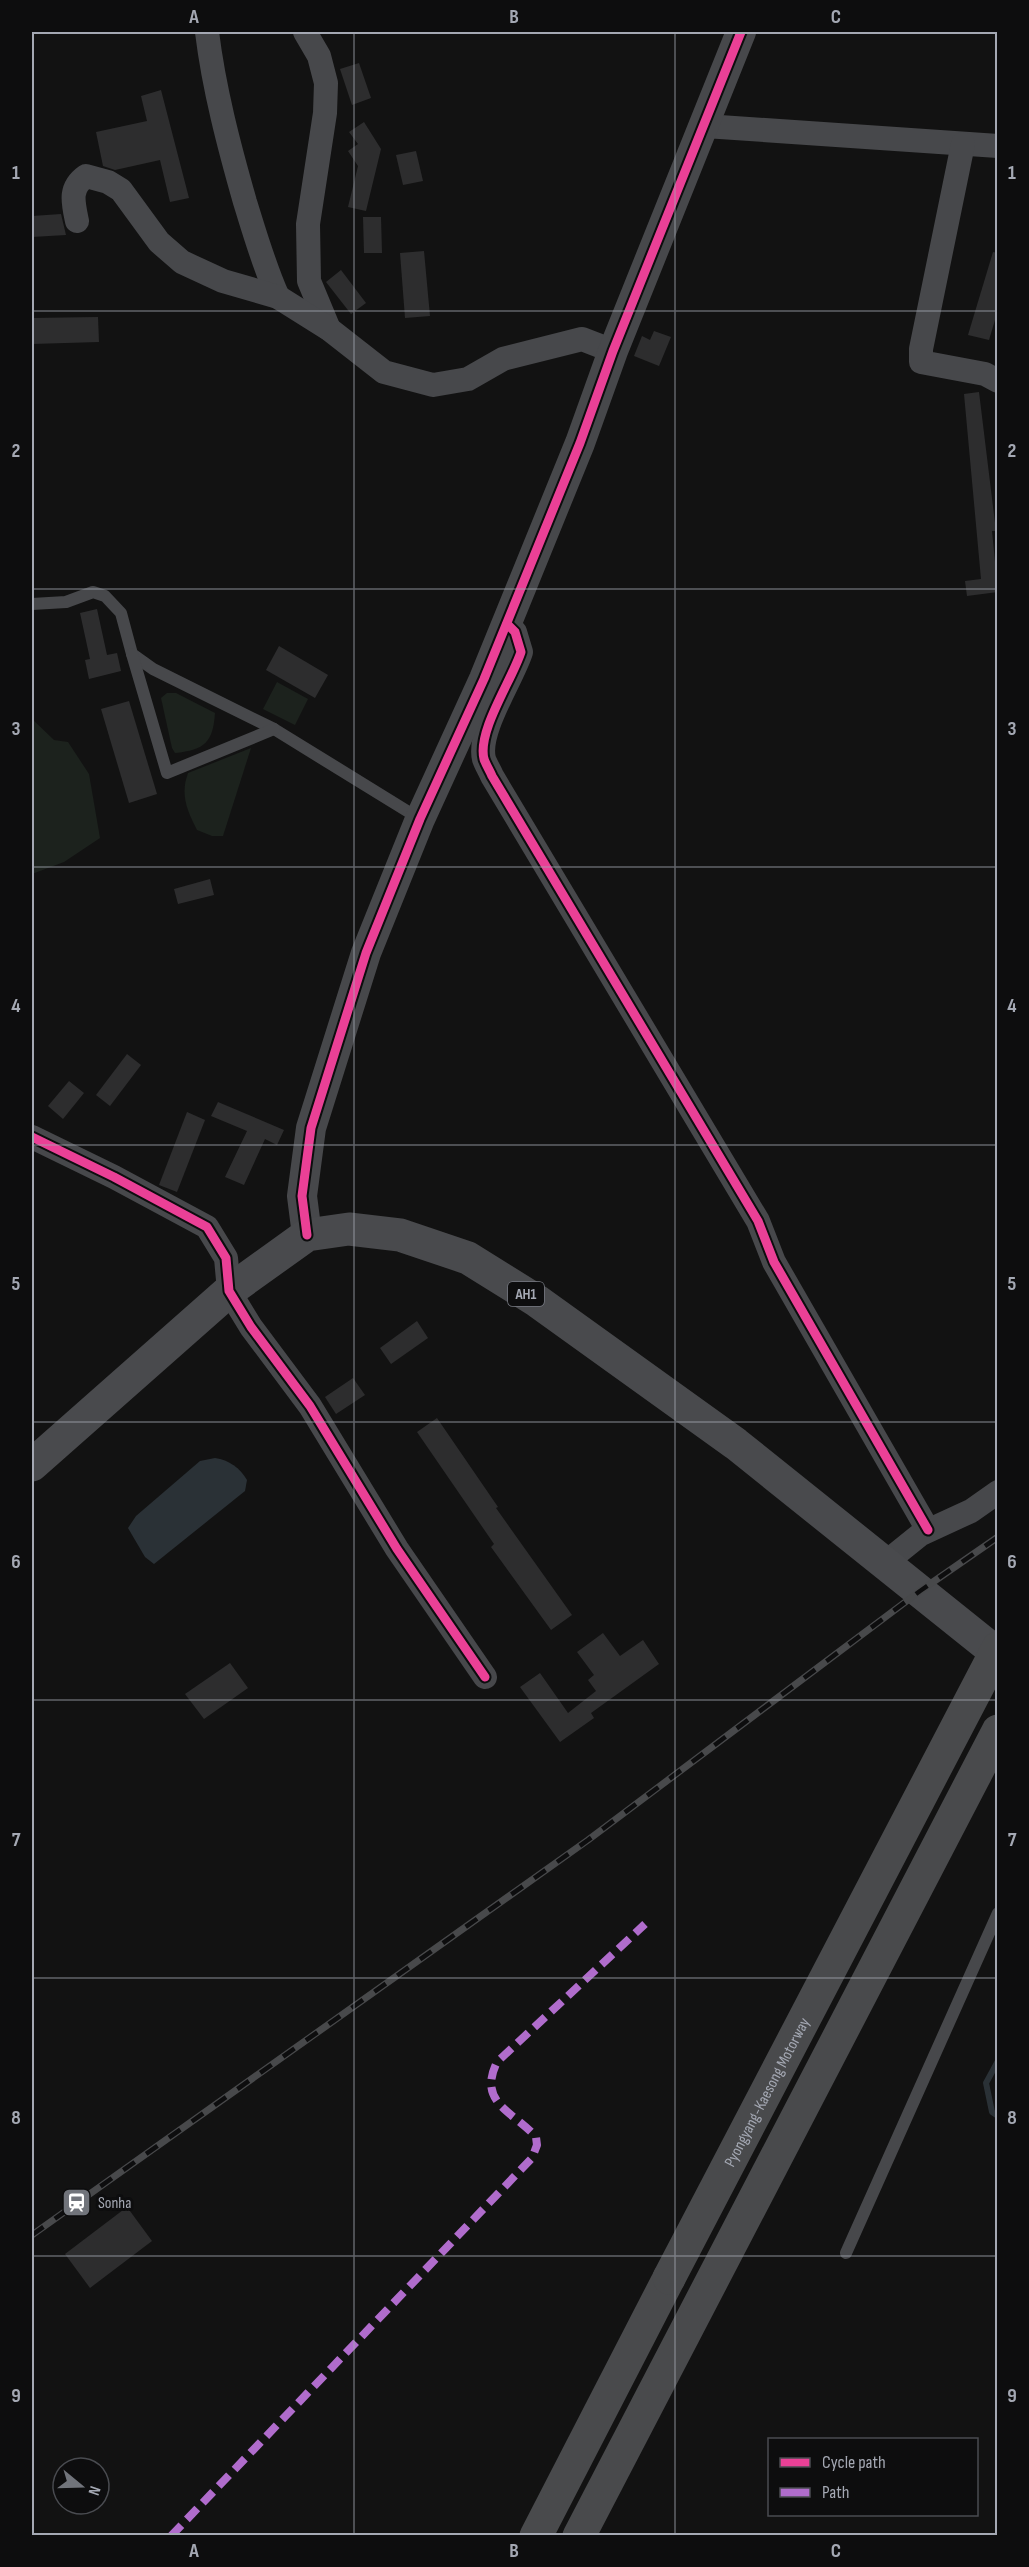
<svg xmlns="http://www.w3.org/2000/svg" width="1029" height="2567" font-family="'Sofia Sans Condensed',sans-serif">
<style>
.green{fill:#1c221d}
.water{fill:#2a3136}
.lines{fill:none;stroke-linecap:round;stroke-linejoin:round}
.stream{stroke:#2a3136;stroke-width:6}
.building{fill:#2d2d2e}
.service{stroke:#47484b;stroke-width:12}
.minor{stroke:#47484b;stroke-width:24}
.tertiary{stroke:#47484b;stroke-width:30}
.primary{stroke:#494a4d;stroke-width:33}
.motorway{stroke:#494a4c;stroke-width:33}
.rail-casing{stroke:#48494b;stroke-width:7}
.rail{stroke:#0d0d0e;stroke-width:4.5;stroke-dasharray:14;stroke-linecap:butt}
.motorway-bridge{stroke:#494a4c;stroke-width:33}
.quiet{stroke:#b06ccc;stroke-width:8;stroke-dasharray:15 8;stroke-linecap:butt}
.cycleway-casing{stroke:#0d0d0e;stroke-width:13}
.cycleway{stroke:#ea4096;stroke-width:9}
.grid{fill:none;stroke:#a4a8b3;stroke-width:1.5;stroke-opacity:0.55}
.labels{text-anchor:middle;stroke-width:6;stroke-linejoin:round;paint-order:stroke}
.shield{fill:#0d0d0e;stroke:#777a82;stroke-width:1.5}
.shield-label{font-size:15px;font-weight:bold;fill:#a4a8b3}
.street-label{font-size:16px;fill:#a4a8b3;stroke:#0d0d0e}
.poi-label{font-size:16px;fill:#a4a8b3;stroke:#0d0d0e;text-anchor:start}
.neatline{fill:none;stroke:#a4a8b3;stroke-width:2}
.grid-label{font-size:20px;text-anchor:middle;font-weight:bold;fill:#a4a8b3}
</style>
<rect width="100%" height="100%" fill="#121212"/>
<g class="green">
<polygon points="277,682 308,699 295,725 263,709"/>
<path d="M167 693H176L215 713C213 742 205 750 175 753L172 748 161 698Z"/>
<polygon points="32,719 54,740 68,742 89,774 100,838 64,862 32,874"/>
<path d="M251 748 223 836H212L197 830C187 810 180 795 188 773Z"/>
</g>
<path class="water" d="M215 1458C229 1460 240 1468 247 1480L245 1491 154 1564 145 1557 128 1528 136 1516 200 1461Z"/>
<g class="lines">
<polyline class="stream" points="998,2061 986,2083 992,2112 998,2116"/>
</g>
<g class="building">
<polygon points="359,63 371,98 352,105 340,69"/>
<polygon points="161,90 189,198 170,202 160,160 115,170 103,166 96,132 147,121 141,96"/>
<polygon points="364,122 381,149 366,211 348,207 358,166 348,151 358,144 349,132"/>
<polygon points="416,151 423,181 403,185 396,155"/>
<polygon points="61,214 66,235 32,237 32,216"/>
<polygon points="363,217 381,217 382,253 364,253"/>
<polygon points="424,251 430,316 405,318 400,253"/>
<polygon points="993,252 998,253 998,310 989,340 968,335"/>
<polygon points="341,270 366,303 351,314 326,282"/>
<polygon points="98,317 99,342 32,344 32,318"/>
<polygon points="654,331 671,337 659,366 634,356 642,336 650,340"/>
<polygon points="979,392 996,531 992,531 998,592 967,596 965,581 981,579 964,394"/>
<polygon points="97,609 107,655 117,653 121,671 89,679 85,660 90,659 80,613"/>
<polygon points="279,646 328,675 315,698 266,670"/>
<polygon points="129,701 157,794 129,803 101,709"/>
<polygon points="210,879 214,895 178,904 174,889"/>
<polygon points="127,1054 141,1065 110,1106 96,1095"/>
<polygon points="69,1081 84,1093 63,1119 48,1106"/>
<polygon points="218,1102 284,1130 277,1145 265,1139 244,1185 225,1177 247,1131 211,1116"/>
<polygon points="187,1112 205,1120 177,1192 159,1185"/>
<polygon points="417,1321 428,1338 391,1364 380,1348"/>
<polygon points="353,1378 365,1395 336,1414 325,1397"/>
<polygon points="437,1418 498,1507 496,1508 572,1615 551,1630 491,1547 494,1544 417,1432"/>
<polygon points="603,1633 620,1656 643,1640 659,1664 591,1713 594,1718 560,1742 520,1687 540,1673 568,1713 596,1691 588,1680 594,1675 577,1652"/>
<polygon points="230,1663 248,1688 204,1719 185,1694"/>
<polygon points="127,2207 152,2241 90,2288 65,2254"/>
</g>
<g class="lines">
<g class="service">
<polyline points="32,604 66,602 93,592 105,596 121,613 132,654 153,669 274,729 420,819"/>
<polyline points="132,654 167,773 274,729"/>
<polyline points="846,2253 998,1913"/>
</g>
<g class="minor">
<path d="M207 32C214 89 229 146 245 202 255 234 264 266 278 297"/>
<polyline points="305,32 319,56 326,83 325,113 308,224 309,281 329,329"/>
<polyline points="705,126 998,146"/>
<polyline points="963,144 921,349 921,362 985,374 998,381"/>
<path d="M77 221C73 202 69 188 86 176L108 182 121 190 159 242 182 262 223 281 278 297 329 329 384 372 433 385 468 379 503 359 582 339 613 351"/>
<path d="M507 624 515 632 521 652C512 680 477 731 484 759 486 765 490 771 492 776L758 1221 774 1262 928 1530"/>
<polyline points="32,1137 114,1177 207,1227 226,1258 229,1291 251,1327 310,1406 397,1549 485,1677"/>
<polyline points="885,1563 921,1534 971,1511 998,1492"/>
</g>
<polyline class="tertiary" points="307,1235 302,1196 311,1128 366,953 420,819 484,679 580,443 613,351 741,32"/>
<polyline class="primary" points="32,1465 229,1291 307,1235 349,1229 400,1235 468,1258 537,1301 736,1444 998,1654"/>
<g class="motorway">
<polyline points="536,2536 669,2278"/>
<polyline points="579,2536 998,1731"/>
</g>
<defs>
<polyline id="rail" points="32,2235 588,1840 920,1591 998,1537"/>
</defs>
<use href="#rail" class="rail-casing"/>
<use href="#rail" class="rail"/>
<path class="motorway-bridge" id="s1" d="M669 2278 998 1648"/>
<path class="quiet" d="M171 2536 532 2158 537 2145 536 2137C513 2111 477 2103 497 2062L645 1924"/>
<defs>
<g id="cycleway">
<path d="M507 624 515 632 521 652C512 680 477 731 484 759 486 765 490 771 492 776L758 1221 774 1262 928 1530"/>
<polyline points="32,1137 114,1177 207,1227 226,1258 229,1291 251,1327 310,1406 397,1549 485,1677"/>
<polyline points="307,1235 302,1196 311,1128 366,953 420,819 484,679 580,443 613,351 741,32"/>
</g>
</defs>
<use href="#cycleway" class="cycleway-casing"/>
<use href="#cycleway" class="cycleway"/>
</g>
<path class="grid" d="M354 32V2536M675 32V2536M32 311H998M32 589H998M32 867H998M32 1145H998M32 1422H998M32 1700H998M32 1978H998M32 2256H998"/>
<defs>
<symbol id="station-square" viewBox="-11 -11 22 22"><rect x="-9" y="-9" width="18" height="18" rx="4" fill="#71747b" stroke="#0d0d0e"/><path d="M-3-6H3Q5-6 5-4V2Q5 4 3 4L4.5 6H3L1.5 4h-3L-3 6H-4.5L-3 4Q-5 4-5 2V-4Q-5-6-3-6ZM-3.5-4v3h7v-3ZM-3.5 1v1.5H-2V1ZM2 1v1.5H3.5V1Z" fill="#fff"/></symbol>
</defs>
<g fill-rule="evenodd">
<use href="#station-square" x="60" y="2186" width="33" height="33"/>
</g>
<g class="labels">
<rect class="shield" x="508" y="1282" width="36" height="24" rx="4.5"/>
<g class="shield-label">
<text x="526" y="1299">AH1</text>
</g>
<g class="street-label">
<text dy="6" stroke="none"><textPath href="#s1" startOffset="210">Pyongyang-Kaesong Motorway</textPath></text>
</g>
<g class="poi-label">
<text x="98" y="2208">Sonha</text>
</g>
</g>
<rect width="1029" height="2567" fill="none" stroke="#0d0d0e" stroke-width="66"/>
<rect x="768" y="2438" width="210" height="78" fill="#0d0d0e" stroke="#494b50" stroke-width="1.5"/>
<rect x="780" y="2458" width="30" height="9" fill="#ea4096" stroke="#494b50" stroke-width="1.5"/>
<text x="822" y="2468" font-size="18" fill="#a4a8b3">Cycle path</text>
<rect x="780" y="2488" width="30" height="9" fill="#b06ccc" stroke="#494b50" stroke-width="1.5"/>
<text x="822" y="2498" font-size="18" fill="#a4a8b3">Path</text>
<g transform="translate(81 2486) rotate(109)"><circle r="28" fill="#0d0d0e" stroke="#494b50" stroke-width="1.5"/>
<path d="M0-4.5L10 22L0 15L-10 22Z" fill="#71747b"/>
<text y="-9" font-size="16" font-weight="bold" text-anchor="middle" fill="#a4a8b3">N</text>
</g>
<rect x="33" y="33" width="963" height="2501" class="neatline"/>
<g class="grid-label">
<text x="194" y="23">A</text>
<text x="514" y="23">B</text>
<text x="836" y="23">C</text>
<text x="16" y="179">1</text>
<text x="1012" y="179">1</text>
<text x="16" y="457">2</text>
<text x="1012" y="457">2</text>
<text x="16" y="735">3</text>
<text x="1012" y="735">3</text>
<text x="16" y="1012">4</text>
<text x="1012" y="1012">4</text>
<text x="16" y="1290">5</text>
<text x="1012" y="1290">5</text>
<text x="16" y="1568">6</text>
<text x="1012" y="1568">6</text>
<text x="16" y="1846">7</text>
<text x="1012" y="1846">7</text>
<text x="16" y="2124">8</text>
<text x="1012" y="2124">8</text>
<text x="16" y="2402">9</text>
<text x="1012" y="2402">9</text>
<text x="194" y="2557">A</text>
<text x="514" y="2557">B</text>
<text x="836" y="2557">C</text>
</g>
</svg>
